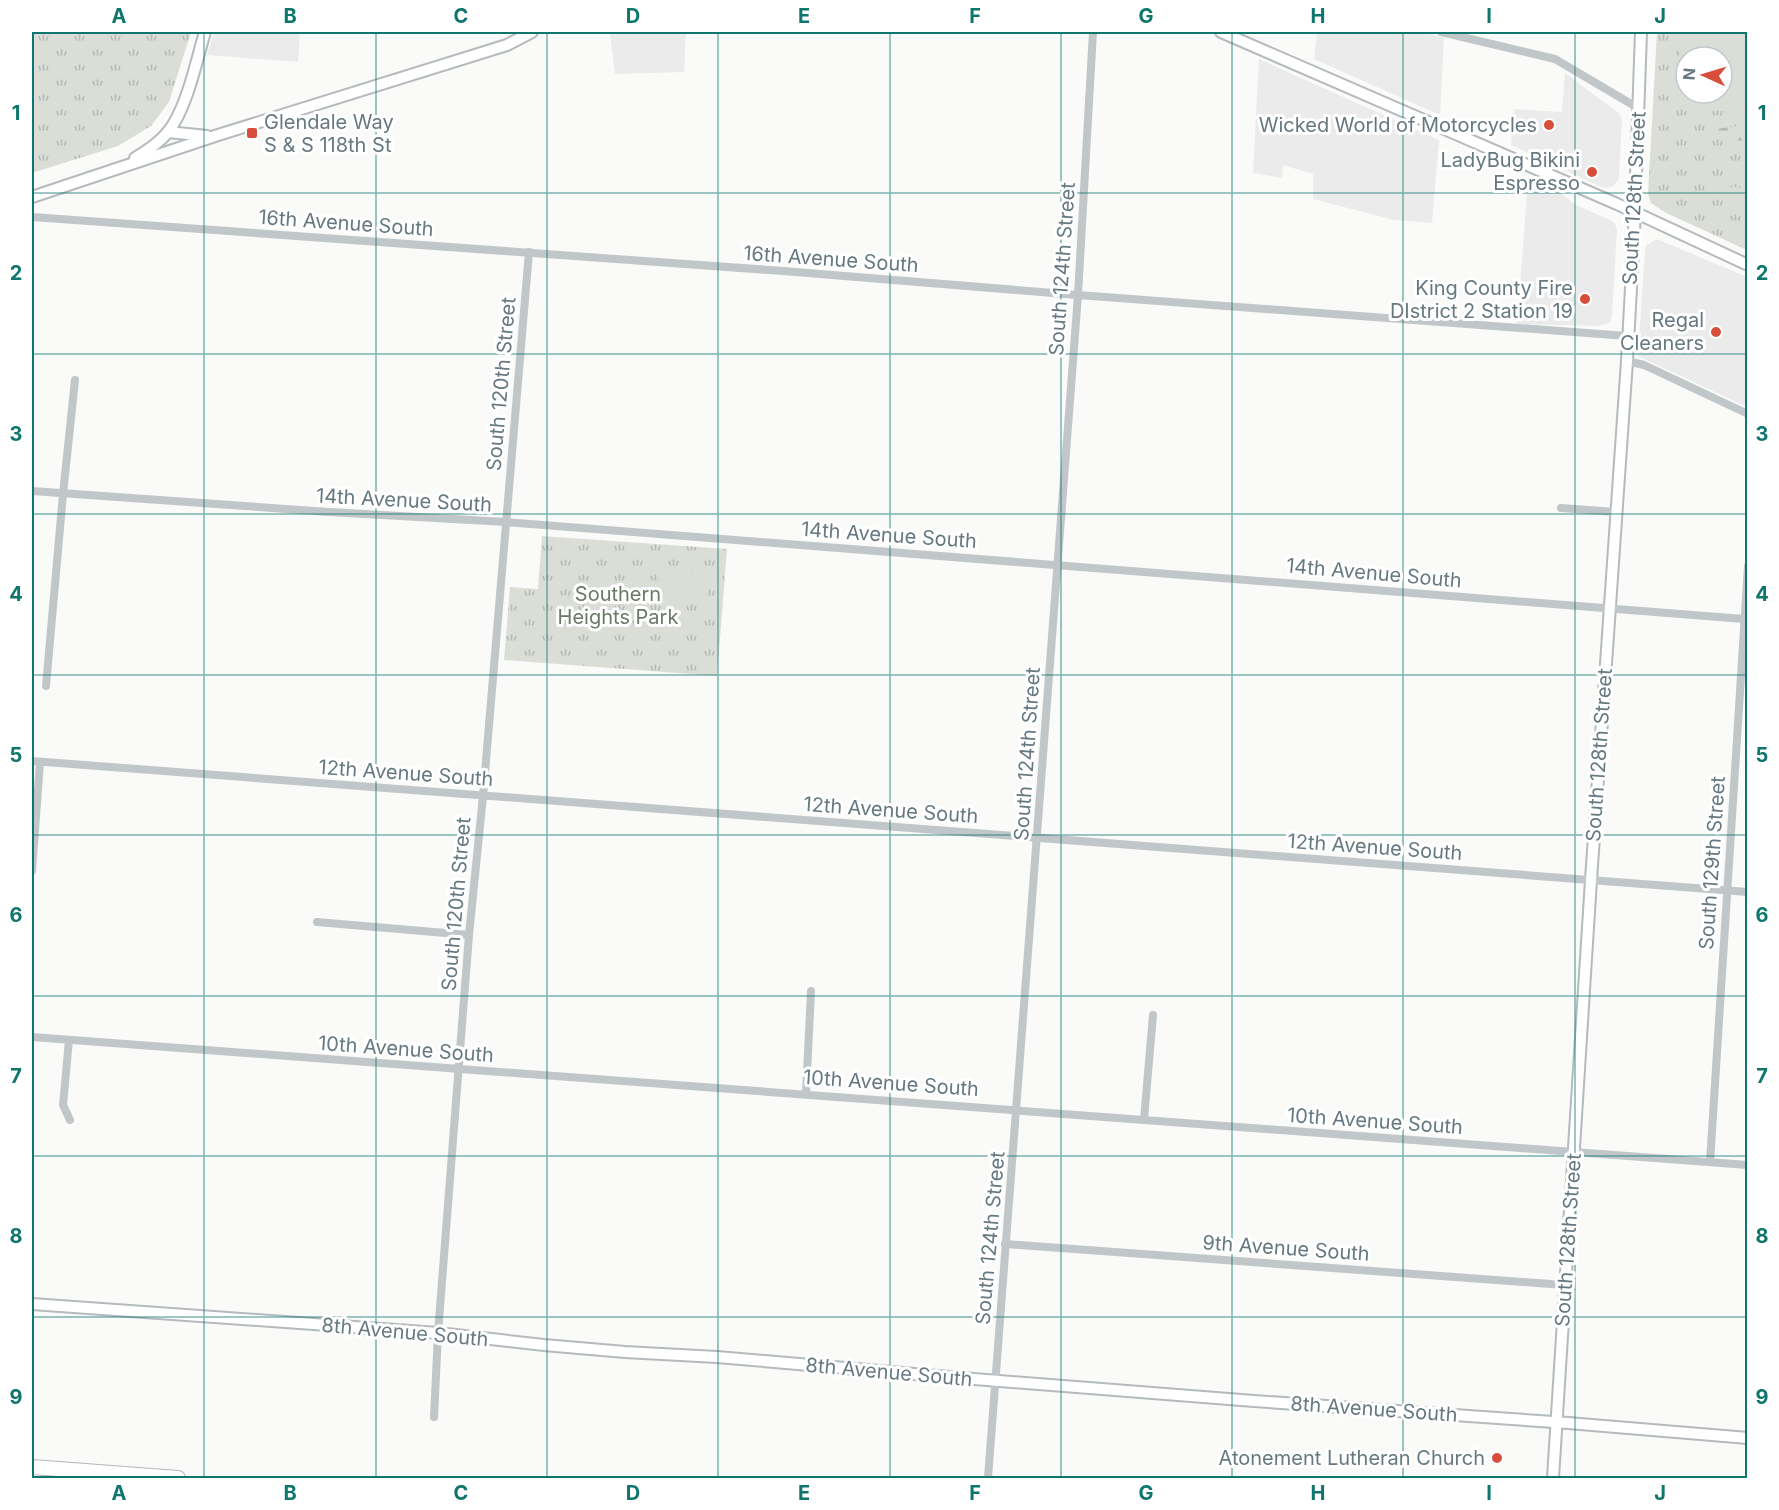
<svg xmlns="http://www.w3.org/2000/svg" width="1779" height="1510" font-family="Inter,sans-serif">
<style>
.built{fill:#ebebeb}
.grass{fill:url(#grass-tufts);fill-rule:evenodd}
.forest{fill:url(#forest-firs)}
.garden{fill:#dbded7;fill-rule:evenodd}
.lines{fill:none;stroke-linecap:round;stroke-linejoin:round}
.secondary-casing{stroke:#b4babe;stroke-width:14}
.highway-casing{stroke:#b3b8bb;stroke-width:16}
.street{stroke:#c1c6c9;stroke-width:8}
.secondary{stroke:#fff;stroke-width:10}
.highway{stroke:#fff;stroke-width:14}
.grid{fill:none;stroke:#0f766e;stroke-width:1.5;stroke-opacity:0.55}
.poi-dot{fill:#d74e3b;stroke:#fff;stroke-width:2}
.labels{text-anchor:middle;stroke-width:6;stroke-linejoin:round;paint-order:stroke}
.poi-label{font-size:20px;fill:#667880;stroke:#fff;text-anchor:end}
.street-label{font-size:20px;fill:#667880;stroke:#fff}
.park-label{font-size:20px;fill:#6b7966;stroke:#fff}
.neatline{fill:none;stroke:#0f766e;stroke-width:2}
.grid-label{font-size:20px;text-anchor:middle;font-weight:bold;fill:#0f766e}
</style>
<defs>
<pattern id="grass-tufts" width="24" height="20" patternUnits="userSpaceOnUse" patternTransform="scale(1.5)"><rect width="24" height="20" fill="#dbded7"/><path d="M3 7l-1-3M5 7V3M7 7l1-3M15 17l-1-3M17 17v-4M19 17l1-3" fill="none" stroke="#b5b9b4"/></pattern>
<pattern id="forest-firs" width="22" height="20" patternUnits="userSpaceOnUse" patternTransform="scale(1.5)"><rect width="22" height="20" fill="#dbded7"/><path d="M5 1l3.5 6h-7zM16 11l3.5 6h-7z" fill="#b5b9b4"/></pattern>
</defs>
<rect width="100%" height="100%" fill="#fafaf8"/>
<g class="built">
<polygon points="214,32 300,32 298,62 207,55"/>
<polygon points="635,32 686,32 684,72 615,74 610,33"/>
<polygon points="1317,32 1423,32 1444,38 1440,115 1314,59"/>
<polygon points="1259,59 1439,140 1432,223 1394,220 1313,199 1313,174 1283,165 1282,178 1253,173"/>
<polygon points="1565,73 1620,114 1622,119 1619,179 1613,186 1606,188 1601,187 1511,145 1514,109 1562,112"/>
<polygon points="1528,180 1561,193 1576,205 1612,221 1615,224 1617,230 1612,317 1609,323 1598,326 1517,324"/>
<polygon points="1655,240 1659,240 1747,277 1747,407 1638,356 1645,250 1647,245"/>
</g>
<g class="grass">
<polygon points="32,32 191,32 169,102 151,126 118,146 32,173"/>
<path d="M1657 32H1747V250L1666 213 1651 203 1648 194ZM1686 57H1722V93H1686Z"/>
<polygon points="542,536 727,549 717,676 504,660 510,587 538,589"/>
</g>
<polygon class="forest" points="1747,125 1747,141 1708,138 1707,130"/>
<g class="garden">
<path d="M1682 32H1747V113L1675 107ZM1686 57H1722V93H1686Z"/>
<polygon points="1731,187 1747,188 1747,208 1736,205 1730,198"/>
<polygon points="659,573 709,576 707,598 657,595"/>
</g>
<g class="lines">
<defs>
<g id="secondary">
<polyline points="1221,32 1617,204 1748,265"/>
<polyline points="168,132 207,136"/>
<path d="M135 158C147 151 159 143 168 132 187 108 196 62 205 32"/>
<polyline points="32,197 218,135 507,45 532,32"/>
<polyline points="32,1304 438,1333 544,1345 625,1352 717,1357 949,1377 1254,1401 1568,1423 1748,1438"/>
<polyline points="1553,1478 1591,880 1627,361 1634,233 1641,32"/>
</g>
<polyline id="highway" points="32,1467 178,1478"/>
</defs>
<use href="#secondary" class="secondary-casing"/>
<use href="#highway" class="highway-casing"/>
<g class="street">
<polyline points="1441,32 1555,59 1638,108"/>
<polyline points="32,217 783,271 1078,295 1627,336"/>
<polyline points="1627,361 1644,365 1748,414"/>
<polyline points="32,491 329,512 506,522 1744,619"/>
<polyline points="1561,508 1616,512"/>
<polyline points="46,686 63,494 75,380"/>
<polyline points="32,761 1748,892"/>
<polyline points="32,871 40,762"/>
<polyline points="317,922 469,935"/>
<polyline points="32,1037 1748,1165"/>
<polyline points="69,1040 63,1105 70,1120"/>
<polyline points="806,1094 811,991"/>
<polyline points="1144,1119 1153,1015"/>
<polyline points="1710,1162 1748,566"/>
<polyline points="1005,1244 1564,1285"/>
<polyline points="434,1417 438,1333 469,935 483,796 529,252"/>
<polyline points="988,1478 1078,295 1093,32"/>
</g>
<use href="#secondary" class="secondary"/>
<use href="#highway" class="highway"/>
</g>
<path class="grid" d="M204 32V1478M376 32V1478M547 32V1478M718 32V1478M890 32V1478M1061 32V1478M1232 32V1478M1403 32V1478M1575 32V1478M32 193H1748M32 354H1748M32 514H1748M32 675H1748M32 835H1748M32 996H1748M32 1156H1748M32 1317H1748"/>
<g class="poi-dot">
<circle cx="1549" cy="125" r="6"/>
<rect x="246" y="127" width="12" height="12" rx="3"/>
<circle cx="1592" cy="172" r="6"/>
<circle cx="1585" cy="299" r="6"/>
<circle cx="1716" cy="332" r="6"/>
<circle cx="1497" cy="1458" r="6"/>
</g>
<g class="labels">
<g class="poi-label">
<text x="264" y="129" text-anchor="start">Glendale Way<tspan x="264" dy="23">S &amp; S 118th St</tspan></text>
<text x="1537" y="132">Wicked World of Motorcycles</text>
<text x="1580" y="167">LadyBug Bikini<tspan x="1580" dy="23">Espresso</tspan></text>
<text x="1573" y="295">King County Fire<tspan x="1573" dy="23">DIstrict 2 Station 19</tspan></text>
<text x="1704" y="327">Regal<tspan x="1704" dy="23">Cleaners</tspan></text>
<text x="1485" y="1465">Atonement Lutheran Church</text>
</g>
<g class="street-label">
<text transform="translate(1634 198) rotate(-87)" y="7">South 128th Street</text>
<text transform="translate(346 223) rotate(4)" y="7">16th Avenue South</text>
<text transform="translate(831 259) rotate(4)" y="7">16th Avenue South</text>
<text transform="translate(1062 269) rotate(-86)" y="7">South 124th Street</text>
<text transform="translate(501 384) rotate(-85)" y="7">South 120th Street</text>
<text transform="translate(404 500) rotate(3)" y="7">14th Avenue South</text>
<text transform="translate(889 535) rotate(4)" y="7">14th Avenue South</text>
<text transform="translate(1374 573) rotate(5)" y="7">14th Avenue South</text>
<text transform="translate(1027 754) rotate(-86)" y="7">South 124th Street</text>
<text transform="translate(1599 755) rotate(-86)" y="7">South 128th Street</text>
<text transform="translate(406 773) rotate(4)" y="7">12th Avenue South</text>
<text transform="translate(891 810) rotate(4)" y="7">12th Avenue South</text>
<text transform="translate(1375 847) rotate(4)" y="7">12th Avenue South</text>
<text transform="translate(1712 863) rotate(-86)" y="7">South 129th Street</text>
<text transform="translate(456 904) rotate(-85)" y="7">South 120th Street</text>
<text transform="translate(406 1049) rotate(4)" y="7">10th Avenue South</text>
<text transform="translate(891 1083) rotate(4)" y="7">10th Avenue South</text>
<text transform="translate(1375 1121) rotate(4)" y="7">10th Avenue South</text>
<text transform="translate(990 1238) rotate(-85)" y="7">South 124th Street</text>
<text transform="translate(1568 1240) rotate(-86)" y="7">South 128th Street</text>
<text transform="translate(1286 1248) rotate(4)" y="7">9th Avenue South</text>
<text transform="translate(405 1332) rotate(5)" y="7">8th Avenue South</text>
<text transform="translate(889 1372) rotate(5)" y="7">8th Avenue South</text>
<text transform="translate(1374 1409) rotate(4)" y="7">8th Avenue South</text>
</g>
<g class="park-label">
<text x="618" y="601">Southern<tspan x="618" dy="23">Heights Park</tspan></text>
</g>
</g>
<rect width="1779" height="1510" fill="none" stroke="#ffffff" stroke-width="66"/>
<g transform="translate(1704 75) rotate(274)"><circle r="28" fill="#ffffff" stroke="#c2c9cc" stroke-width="1.5"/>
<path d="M0-4.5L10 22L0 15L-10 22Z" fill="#d74e3b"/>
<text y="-9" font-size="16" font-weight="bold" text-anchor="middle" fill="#667880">N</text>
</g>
<rect x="33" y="33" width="1713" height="1444" class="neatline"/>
<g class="grid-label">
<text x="119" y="23">A</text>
<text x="290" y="23">B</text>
<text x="461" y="23">C</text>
<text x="633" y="23">D</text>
<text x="804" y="23">E</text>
<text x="975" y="23">F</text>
<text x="1146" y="23">G</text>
<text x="1318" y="23">H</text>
<text x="1489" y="23">I</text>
<text x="1660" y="23">J</text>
<text x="16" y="120">1</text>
<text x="1762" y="120">1</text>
<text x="16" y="280">2</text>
<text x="1762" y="280">2</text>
<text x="16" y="441">3</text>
<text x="1762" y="441">3</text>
<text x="16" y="601">4</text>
<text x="1762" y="601">4</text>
<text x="16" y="762">5</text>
<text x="1762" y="762">5</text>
<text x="16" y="922">6</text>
<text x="1762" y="922">6</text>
<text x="16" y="1083">7</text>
<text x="1762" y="1083">7</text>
<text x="16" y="1243">8</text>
<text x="1762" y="1243">8</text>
<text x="16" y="1404">9</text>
<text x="1762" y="1404">9</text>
<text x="119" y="1500">A</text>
<text x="290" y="1500">B</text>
<text x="461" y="1500">C</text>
<text x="633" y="1500">D</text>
<text x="804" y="1500">E</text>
<text x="975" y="1500">F</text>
<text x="1146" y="1500">G</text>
<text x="1318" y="1500">H</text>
<text x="1489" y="1500">I</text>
<text x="1660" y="1500">J</text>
</g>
</svg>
